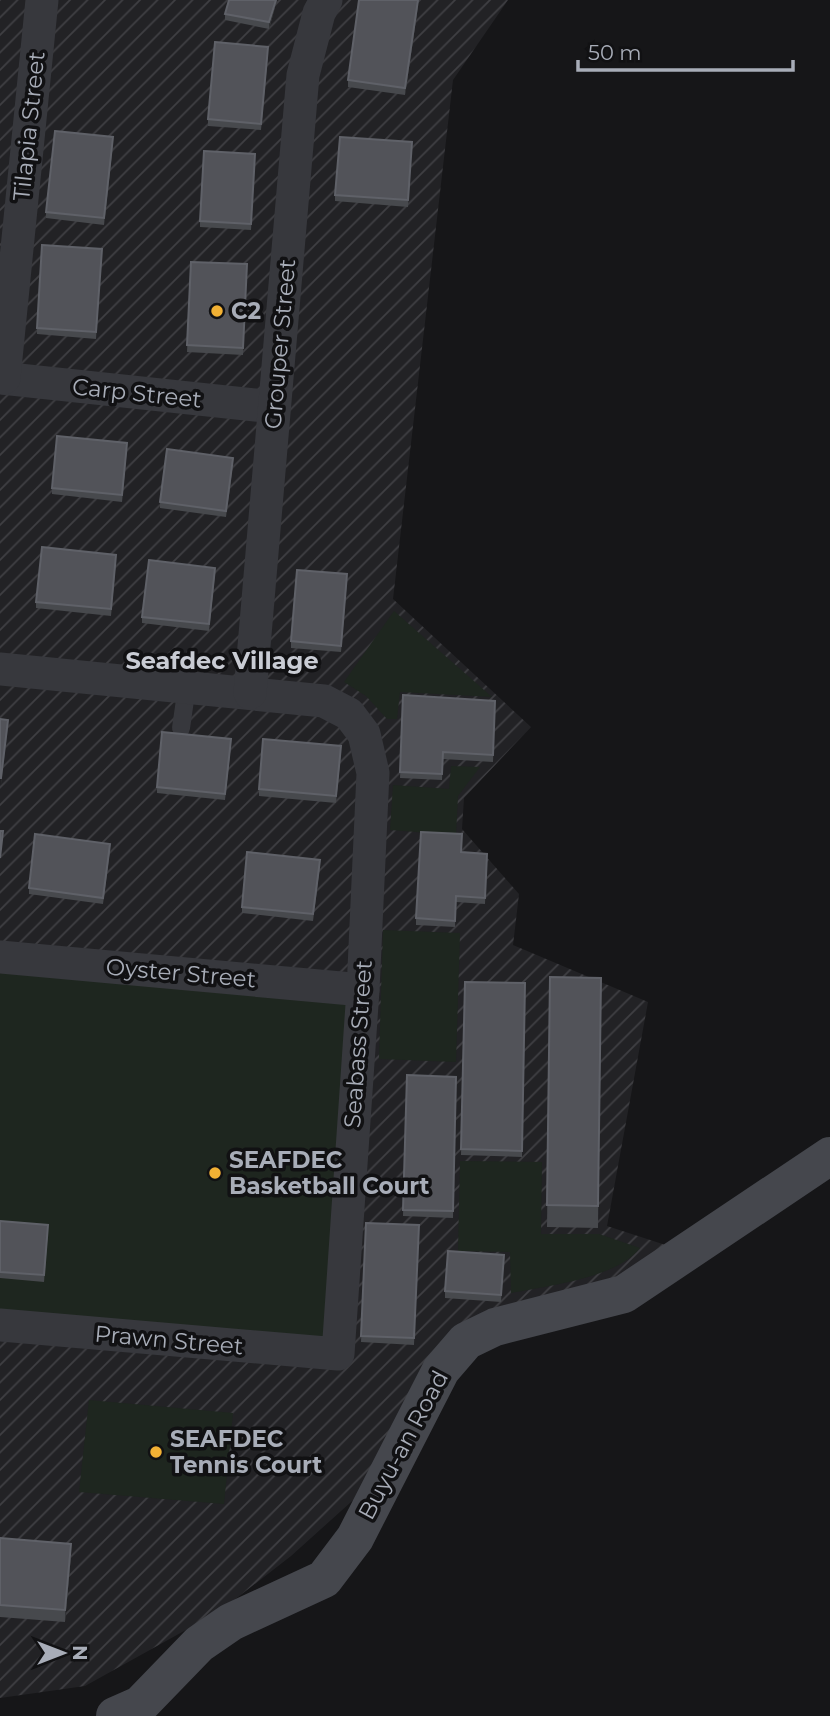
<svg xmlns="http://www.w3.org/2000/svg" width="830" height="1716" font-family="Montserrat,sans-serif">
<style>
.industrial{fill:url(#industrial-furrows)}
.green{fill:#1e261f}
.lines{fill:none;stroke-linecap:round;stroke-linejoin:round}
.lane{stroke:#37383d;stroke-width:18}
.street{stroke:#37383d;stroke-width:33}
.secondary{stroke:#45474d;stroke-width:38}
.wall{fill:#47494d}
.shaded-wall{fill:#2f3033}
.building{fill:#525359;stroke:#5f6168;stroke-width:2}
.poi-dot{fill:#f2b134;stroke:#111113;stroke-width:2.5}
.labels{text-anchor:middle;stroke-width:7;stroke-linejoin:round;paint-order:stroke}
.street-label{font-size:23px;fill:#a8adb8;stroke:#111113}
.poi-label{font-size:23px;font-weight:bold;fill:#a8adb8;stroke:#111113;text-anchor:start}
.neighbourhood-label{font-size:24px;font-weight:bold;fill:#c9ccd4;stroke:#111113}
</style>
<defs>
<pattern id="industrial-furrows" width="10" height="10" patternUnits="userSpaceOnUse" patternTransform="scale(1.75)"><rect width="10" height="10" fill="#222225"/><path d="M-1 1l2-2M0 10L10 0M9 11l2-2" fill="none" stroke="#3f3f43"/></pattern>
</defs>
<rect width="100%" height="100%" fill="#161618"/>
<polygon class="industrial" points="0,0 508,0 453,80 393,599 531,727 464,798 462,829 519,894 513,945 648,1002 607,1226 681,1250 607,1293 489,1318 361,1493 291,1556 220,1611 85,1686 0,1698"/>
<g class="green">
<polygon points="394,611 492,697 400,692 397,719 387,719 366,696 344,682"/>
<polygon points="451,766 480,767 458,796 456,835 390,830 393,785 449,789"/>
<polygon points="383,930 460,933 456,1062 379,1059"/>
<polygon points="0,963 354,996 331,1347 0,1317"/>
<path d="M460 1161 542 1162 541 1234H599L640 1248C617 1278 547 1286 511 1293L510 1252 458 1251Z"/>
<polygon points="89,1400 233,1413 224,1504 79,1492"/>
</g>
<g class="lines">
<polyline class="lane" points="181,728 187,686"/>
<g class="street">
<polyline points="0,378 274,407"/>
<polyline points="4,378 42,0"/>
<polyline points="0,669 324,701 349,714 364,734 373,773 363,990 338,1354 0,1325"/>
<polyline points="250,693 303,75 319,13 326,0"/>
<polyline points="0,957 363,990"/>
</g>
<polyline class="secondary" points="115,1716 140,1705 199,1644 231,1622 324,1579 355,1538 441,1370 466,1341 495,1327 624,1294 830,1156"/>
</g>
<g class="wall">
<polygon points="277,0 269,29 225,20 225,14"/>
<polygon points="418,6 405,95 348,87 348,80"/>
<polygon points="268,54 261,130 208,126 208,119"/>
<polygon points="412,142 408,207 335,201 335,195"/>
<polygon points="113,144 104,225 46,218 46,212"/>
<polygon points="255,160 251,230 200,227 200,221"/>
<polygon points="102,249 96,339 37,334 37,328"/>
<polygon points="191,262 247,264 243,355 187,352"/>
<polygon points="127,449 122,502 52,494 52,488"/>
<polygon points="233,464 226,517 160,508 160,502"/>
<polygon points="116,561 111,616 36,608 36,602"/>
<polygon points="215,574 209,631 142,623 142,617"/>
<polygon points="347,581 341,652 291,648 291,641"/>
<polygon points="403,695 495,701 493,762 443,759 442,780 400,778"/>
<polygon points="231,745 225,800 157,793 157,787"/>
<polygon points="341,753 336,803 259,796 259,789"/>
<polygon points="110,850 103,904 29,894 29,888"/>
<polygon points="461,852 487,854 485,904 456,902 455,927 416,925 416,918"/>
<polygon points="320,866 313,921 242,913 242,907"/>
<polygon points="550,977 601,978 598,1228 547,1227"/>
<polygon points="465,982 525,983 522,1157 461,1155"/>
<polygon points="407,1075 456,1077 453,1218 403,1216"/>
<polygon points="0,1221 48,1231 44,1282 0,1278"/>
<polygon points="366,1223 419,1225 414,1345 361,1342"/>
<polygon points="504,1255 501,1302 445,1298 445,1291"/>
<polygon points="0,1538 71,1556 65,1622 0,1617"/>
</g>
<g class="shaded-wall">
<polygon points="276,0 277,0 269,29 269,22"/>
<polygon points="418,0 418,6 405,95 405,88"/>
<polygon points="113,137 113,144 104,225 104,218"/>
<polygon points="233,458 233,464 226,517 226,511"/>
<polygon points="8,720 8,727 1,785 1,778"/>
<polygon points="71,1544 71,1556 65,1622 65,1610"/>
</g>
<g class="building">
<polygon points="229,0 276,0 269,22 225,14"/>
<polygon points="359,0 418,0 405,88 348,80"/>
<polygon points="215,42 268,47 261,124 208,119"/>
<polygon points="55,131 113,137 104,218 46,212"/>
<polygon points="340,137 412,142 408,200 335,195"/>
<polygon points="204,151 255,154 251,224 200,221"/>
<polygon points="42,245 102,249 96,332 37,328"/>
<polygon points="191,262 247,264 243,348 187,345"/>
<polygon points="57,436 127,443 122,495 52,488"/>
<polygon points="167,449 233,458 226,511 160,502"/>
<polygon points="42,547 116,555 111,609 36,602"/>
<polygon points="149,560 215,568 209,624 142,617"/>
<polygon points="297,570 347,574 341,646 291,641"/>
<polygon points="403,695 495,701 493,755 443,752 442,774 400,772"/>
<polygon points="0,719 8,720 1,778 0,778"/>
<polygon points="162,732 231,739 225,794 157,787"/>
<polygon points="263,739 341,746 336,796 259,789"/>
<polygon points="0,831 3,831 0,858"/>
<polygon points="421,832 462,834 461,852 487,854 485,898 456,896 455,921 416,918"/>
<polygon points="35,834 110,844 103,898 29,888"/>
<polygon points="247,852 320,860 313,914 242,907"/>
<polygon points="550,977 601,978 598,1206 547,1205"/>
<polygon points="465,982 525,983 522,1151 461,1149"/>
<polygon points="407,1075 456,1077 453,1211 403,1210"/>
<polygon points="0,1221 48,1225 44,1275 0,1272"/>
<polygon points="366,1223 419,1225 414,1338 361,1336"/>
<polygon points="448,1251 504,1255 501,1295 445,1291"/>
<polygon points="0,1538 71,1544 65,1610 0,1605"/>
</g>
<g class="poi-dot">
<circle cx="217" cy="311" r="7"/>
<circle cx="215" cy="1173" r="7"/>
<circle cx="156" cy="1452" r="7"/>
</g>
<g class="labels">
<g class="street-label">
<text transform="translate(29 126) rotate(-84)" y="8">Tilapia Street</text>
<text transform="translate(280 344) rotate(-85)" y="8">Grouper Street</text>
<text transform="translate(137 393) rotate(6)" y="8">Carp Street</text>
<text transform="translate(181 973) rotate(5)" y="8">Oyster Street</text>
<text transform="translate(358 1044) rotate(-86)" y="8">Seabass Street</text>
<text transform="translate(169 1340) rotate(5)" y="8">Prawn Street</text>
<text transform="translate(403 1445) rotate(-62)" y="8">Buyu-an Road</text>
</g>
<g class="poi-label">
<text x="231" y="319">C2</text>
<text x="229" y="1168">SEAFDEC<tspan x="229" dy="26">Basketball Court</tspan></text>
<text x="170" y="1447">SEAFDEC<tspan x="170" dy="26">Tennis Court</tspan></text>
</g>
<g class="neighbourhood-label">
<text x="222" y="669">Seafdec Village</text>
</g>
</g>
<g transform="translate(63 1653) rotate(90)" stroke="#111113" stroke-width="5" paint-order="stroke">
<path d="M0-5L12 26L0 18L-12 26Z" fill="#a8adb8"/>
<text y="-10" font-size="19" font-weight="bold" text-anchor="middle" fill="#a8adb8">N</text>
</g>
<path d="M578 60v10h215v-10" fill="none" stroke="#a8adb8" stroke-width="3.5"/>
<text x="588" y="60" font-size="21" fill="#a8adb8" stroke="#111113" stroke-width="5" paint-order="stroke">50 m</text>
</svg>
